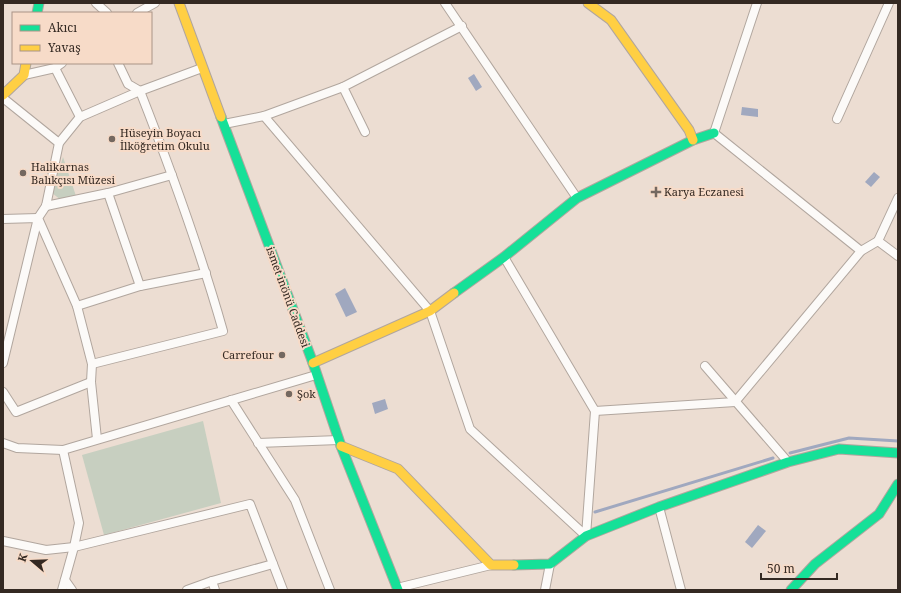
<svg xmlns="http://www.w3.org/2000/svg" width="901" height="593" font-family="'Noto Serif',serif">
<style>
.green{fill:#c7cfc0}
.water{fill:#a0a8bf}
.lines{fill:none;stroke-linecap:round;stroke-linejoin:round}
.stream{stroke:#a0a8bf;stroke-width:3}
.street-casing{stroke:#b1a69e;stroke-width:10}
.fast-casing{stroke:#b1a69e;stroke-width:11}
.slow-casing{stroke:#b1a69e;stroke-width:11}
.street{stroke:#fcfaf8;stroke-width:8}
.fast{stroke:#16e098;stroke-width:9}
.slow{stroke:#ffcf43;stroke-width:9}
.poi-dot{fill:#746860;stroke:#f7dbc8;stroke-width:1.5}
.labels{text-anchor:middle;stroke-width:4;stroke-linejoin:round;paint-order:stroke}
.poi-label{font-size:11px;fill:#342922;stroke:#f7dbc8;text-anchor:start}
.street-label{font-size:11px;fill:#342922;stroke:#f7dbc8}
</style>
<rect width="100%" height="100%" fill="#ecddd2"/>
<g class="green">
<polygon points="63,157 76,196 61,200 52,193"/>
<polygon points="203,421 221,503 104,535 82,455"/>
</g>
<g class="water">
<polygon points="474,74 482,87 476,91 468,78"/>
<polygon points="742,107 758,109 758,117 741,115"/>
<polygon points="874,172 880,177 871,187 865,182"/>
<polygon points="345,288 357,312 346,317 335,294"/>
<polygon points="385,399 388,409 375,414 372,403"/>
<polygon points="758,525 766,531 752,548 745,542"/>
</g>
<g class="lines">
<g class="stream">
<polyline points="790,453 849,438 898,441"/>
<polyline points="595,512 773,458"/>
</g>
<defs>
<g id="street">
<polyline points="96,3 107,13"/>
<polyline points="445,3 577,198"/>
<polyline points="757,3 714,133 861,251 878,241 898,256"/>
<polyline points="137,13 155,3"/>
<polyline points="55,68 80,117"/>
<polyline points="24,75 55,68 62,63"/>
<polyline points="343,87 365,132"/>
<polyline points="3,98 59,143"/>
<polyline points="264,116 430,311 470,429 586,536 595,411 504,257"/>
<polyline points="837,119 889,3"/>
<polyline points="224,124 264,116 343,87 462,26"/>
<polyline points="108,193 140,286"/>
<polyline points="46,206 108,193 172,175"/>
<polyline points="3,219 38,218 3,363"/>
<polyline points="878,241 898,198"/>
<polyline points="77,306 140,286 206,273"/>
<path d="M92 364 223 331C200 250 171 170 140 91L128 84 118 63"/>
<polyline points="705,366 788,462"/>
<polyline points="3,392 16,412 91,382"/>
<polyline points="231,400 295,500 330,590"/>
<polyline points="595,411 735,402 861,251"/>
<polyline points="97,439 91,382 92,364 77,306 38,218 46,206 59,143 80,117 140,91 202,68"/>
<polyline points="3,443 17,448 63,450 316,375"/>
<polyline points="258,443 339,440"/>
<polyline points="659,507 681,590"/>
<polyline points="3,541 46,550 74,547 250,504 283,590"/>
<polyline points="65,580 72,590"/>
<polyline points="212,581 215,590"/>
<polyline points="397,588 491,565"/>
<polyline points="62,590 74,547 79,523 63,450"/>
<polyline points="187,590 212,581 273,564"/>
<polyline points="545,590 550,564"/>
</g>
<g id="fast">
<polyline points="37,13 39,3"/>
<polyline points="221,117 313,363 341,446 398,590"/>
<polyline points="454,293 504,257 577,198 693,140 714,133"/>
<polyline points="514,565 550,564 586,536 659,507 788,462 839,449 898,453"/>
<polyline points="791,590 815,564 879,514 898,484"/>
</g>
<g id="slow">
<polyline points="179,3 221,117"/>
<polyline points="588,3 611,20 689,130 693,140"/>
<polyline points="3,95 24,75 26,63"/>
<polyline points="313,363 430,311 454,293"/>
<polyline points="341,446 398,469 491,565 514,565"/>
</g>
</defs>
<use href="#street" class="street-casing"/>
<use href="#fast" class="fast-casing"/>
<use href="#slow" class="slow-casing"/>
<use href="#street" class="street"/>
<use href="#fast" class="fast"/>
<use href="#slow" class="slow"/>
</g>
<g class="poi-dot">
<circle cx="112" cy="139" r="4"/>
<circle cx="23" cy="173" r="4"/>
<path d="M654 186h4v4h4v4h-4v4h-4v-4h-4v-4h4z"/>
<circle cx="282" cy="355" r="4"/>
<circle cx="289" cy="394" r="4"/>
</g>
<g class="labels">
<g class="poi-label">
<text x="120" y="137">Hüseyin Boyacı<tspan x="120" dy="13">İlköğretim Okulu</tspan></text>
<text x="31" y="171">Halikarnas<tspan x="31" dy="13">Balıkçısı Müzesi</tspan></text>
<text x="664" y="196">Karya Eczanesi</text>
<text x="274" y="359" text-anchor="end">Carrefour</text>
<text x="297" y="398">Şok</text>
</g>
<g class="street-label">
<text transform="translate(288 297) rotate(70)" y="4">ismet inönü Caddesi</text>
</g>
</g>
<rect width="901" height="593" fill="none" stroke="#342922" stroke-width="8"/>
<rect x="12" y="12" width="140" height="52" fill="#f7dbc8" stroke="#a99486"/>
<rect x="20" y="25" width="20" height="6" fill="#16e098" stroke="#a99486"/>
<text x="48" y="32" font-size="12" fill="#342922">Akıcı</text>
<rect x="20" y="45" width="20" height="6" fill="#ffcf43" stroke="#a99486"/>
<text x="48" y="52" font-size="12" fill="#342922">Yavaş</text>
<g transform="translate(32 561) rotate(289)" stroke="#f7dbc8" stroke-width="3" paint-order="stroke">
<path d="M0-3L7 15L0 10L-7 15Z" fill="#342922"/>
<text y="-6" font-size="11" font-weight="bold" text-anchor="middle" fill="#342922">K</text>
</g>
<path d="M761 573v6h76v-6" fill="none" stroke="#342922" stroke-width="2"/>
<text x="767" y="573" font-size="12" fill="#342922" stroke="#f7dbc8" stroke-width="3" paint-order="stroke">50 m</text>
</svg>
